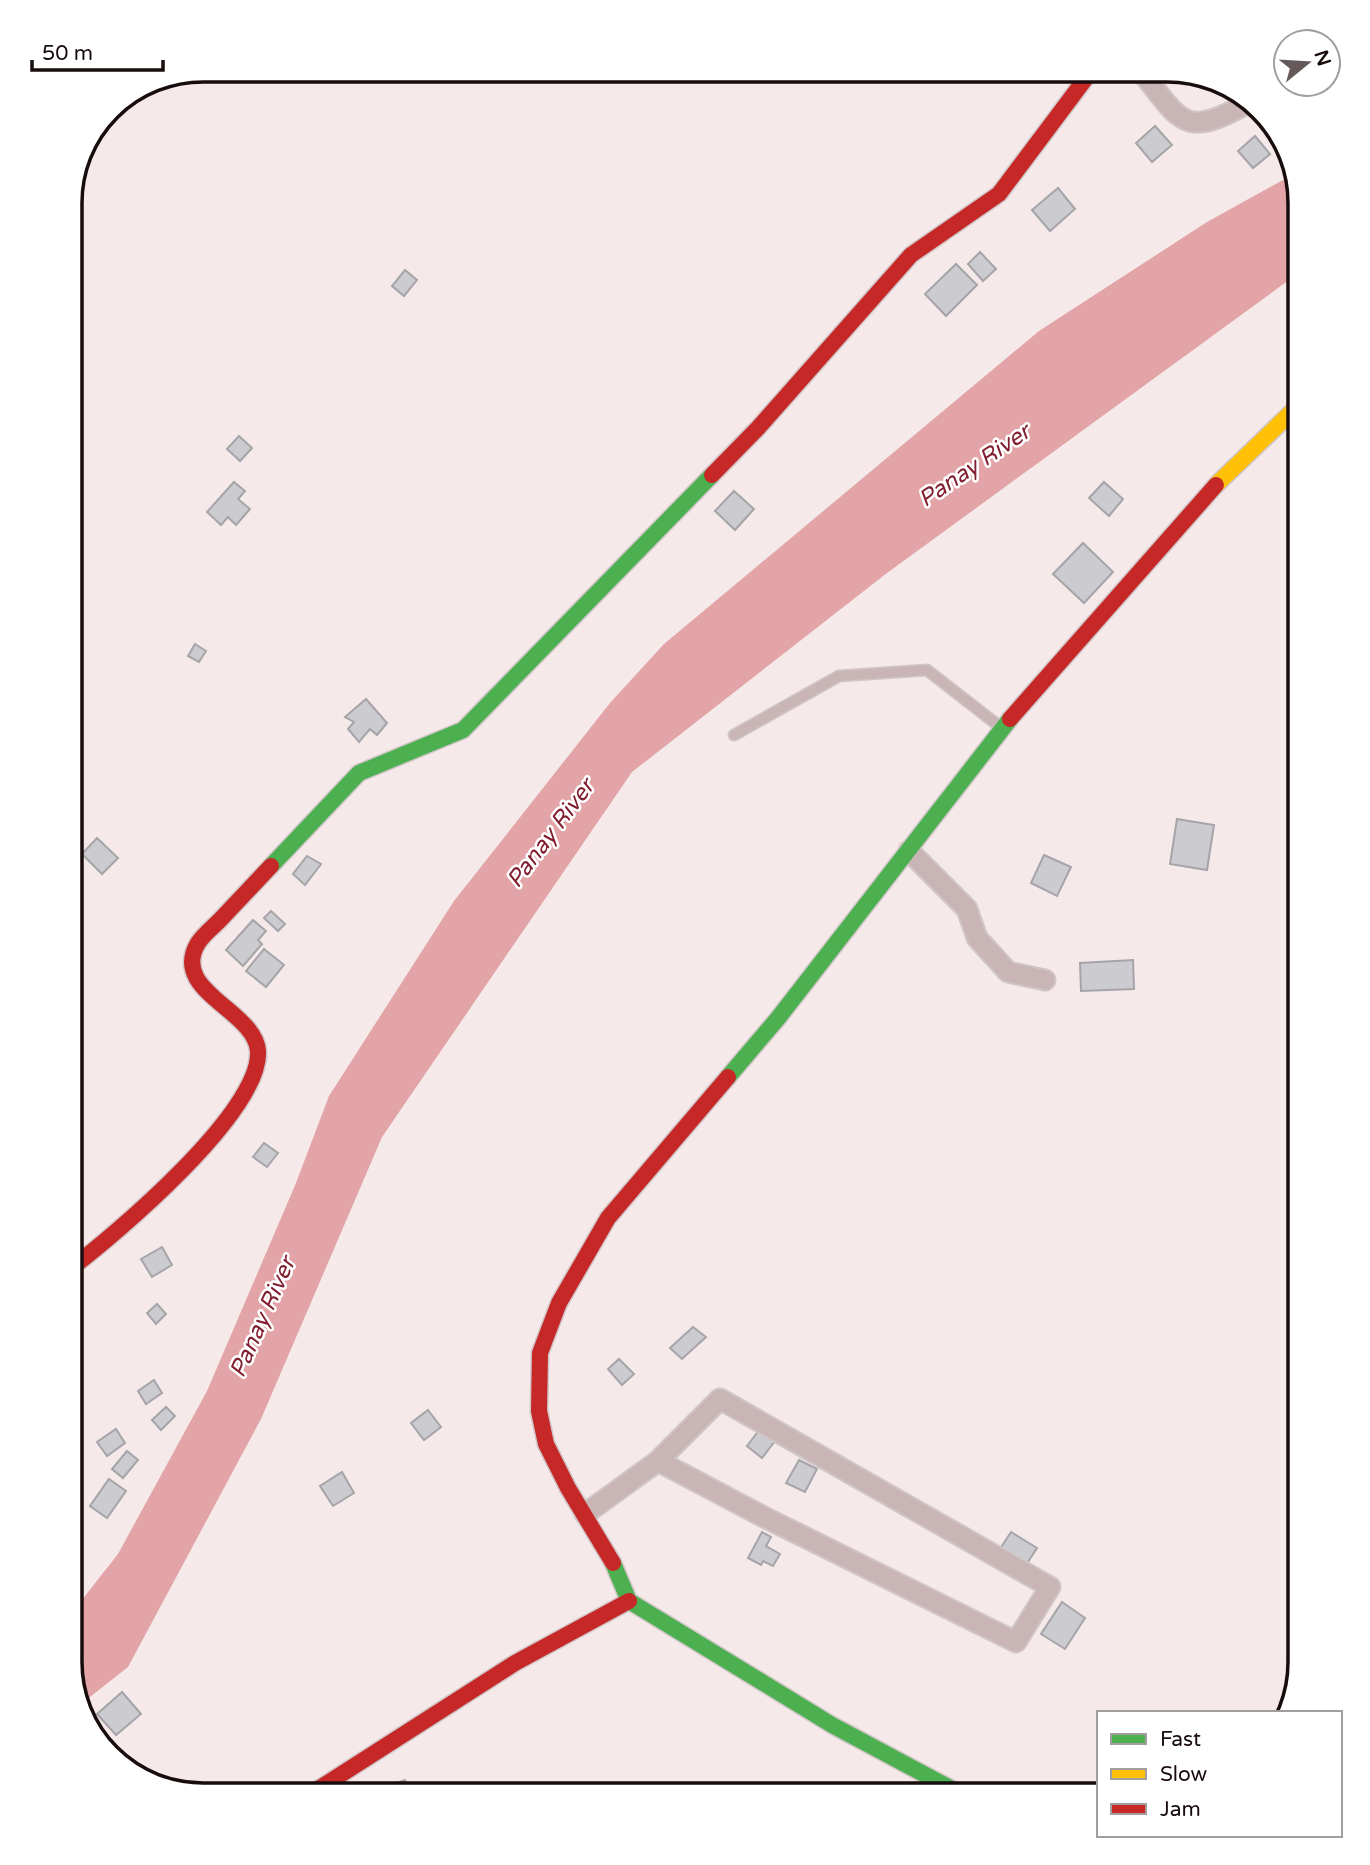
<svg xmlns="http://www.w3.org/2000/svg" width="1370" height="1865" font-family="'Varela Round',sans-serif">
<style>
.water{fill:#e2a4a7}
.building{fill:#ccccd0;stroke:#a5a4a8;stroke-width:2}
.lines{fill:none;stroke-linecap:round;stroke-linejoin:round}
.lane-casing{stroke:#d1c6c7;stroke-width:13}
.street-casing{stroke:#d1c6c7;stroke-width:23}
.fast-casing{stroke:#d1c6c7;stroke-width:19}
.slow-casing{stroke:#d1c6c7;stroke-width:19}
.jam-casing{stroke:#d1c6c7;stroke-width:19}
.lane{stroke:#c9b5b6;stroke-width:10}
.street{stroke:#c9b5b6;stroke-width:19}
.fast{stroke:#4caf50;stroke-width:16}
.slow{stroke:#ffc107;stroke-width:16}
.jam{stroke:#c62828;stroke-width:16}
.labels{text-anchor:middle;stroke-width:5;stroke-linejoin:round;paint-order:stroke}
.water-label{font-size:23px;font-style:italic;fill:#811e2f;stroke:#fff}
.rim{fill:none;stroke:#180c0d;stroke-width:3.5}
</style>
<rect width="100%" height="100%" fill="#f5e9e9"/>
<polygon class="water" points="1292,175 1300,203 1300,272 887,573 632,772 382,1137 261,1419 128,1667 81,1704 70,1662 70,1615 118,1554 207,1391 296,1183 329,1096 454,901 610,703 664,644 1039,331 1207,222"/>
<g class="building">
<polygon points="1155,126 1172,145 1152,162 1136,143"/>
<polygon points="1255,136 1270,154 1253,168 1238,151"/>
<polygon points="1058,188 1075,209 1050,231 1032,210"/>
<polygon points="980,252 996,269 983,281 968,264"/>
<polygon points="956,264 977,285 946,316 925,294"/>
<polygon points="405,270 417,280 404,296 392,286"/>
<polygon points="239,436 252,448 240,461 227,449"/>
<polygon points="234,482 245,491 238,499 250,509 236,525 228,517 221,525 207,512"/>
<polygon points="1104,482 1123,499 1109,516 1089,498"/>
<polygon points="734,491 754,509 735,530 715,511"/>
<polygon points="1083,543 1113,572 1084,603 1053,574"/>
<polygon points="195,644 206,651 199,662 188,656"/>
<polygon points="366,699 387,723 377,735 370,729 359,742 348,729 354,722 345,717"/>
<polygon points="70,771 82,779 71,794 70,793"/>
<polygon points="1177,819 1214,825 1207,870 1170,864"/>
<polygon points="97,838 118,858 102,874 82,854"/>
<polygon points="1044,855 1071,867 1057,896 1031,883"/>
<polygon points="307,856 321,864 305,885 293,874"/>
<polygon points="271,911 285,924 278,931 264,918"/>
<polygon points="253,920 266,931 258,940 262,944 243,966 226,950"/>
<polygon points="264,949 284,965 266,987 246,971"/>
<polygon points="1133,960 1134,989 1081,991 1080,963"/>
<polygon points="264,1143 278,1153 267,1167 253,1157"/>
<polygon points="162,1247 172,1265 152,1277 141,1259"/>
<polygon points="157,1304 166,1314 156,1324 147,1313"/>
<polygon points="72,1316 79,1328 70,1333 70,1318"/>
<polygon points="693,1327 706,1337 682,1359 670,1348"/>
<polygon points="72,1332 82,1344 70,1353 70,1333"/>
<polygon points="619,1359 634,1374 622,1385 608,1369"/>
<polygon points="154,1380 162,1393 146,1404 138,1391"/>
<polygon points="166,1407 175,1416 161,1430 152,1420"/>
<polygon points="428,1410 441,1427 424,1440 411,1423"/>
<polygon points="116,1429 125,1443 107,1456 97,1442"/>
<polygon points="760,1429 775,1441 762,1458 747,1446"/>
<polygon points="127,1451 138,1460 123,1478 112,1469"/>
<polygon points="799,1460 817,1469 805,1492 786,1483"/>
<polygon points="342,1472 354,1493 333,1506 320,1486"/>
<polygon points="109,1479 126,1491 107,1518 90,1506"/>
<polygon points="762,1532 771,1537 766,1546 780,1554 773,1566 763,1561 761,1565 748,1558"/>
<polygon points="1011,1532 1037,1548 1026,1565 1000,1549"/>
<polygon points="1062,1602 1085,1618 1065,1649 1041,1634"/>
<polygon points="122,1692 141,1714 116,1735 97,1714"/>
<polygon points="405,1780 410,1795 391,1795 388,1786"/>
</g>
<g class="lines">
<defs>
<polyline id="lane" points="734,735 839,676 927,670 999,726"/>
<g id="street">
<path d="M1140 70C1181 121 1183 140 1248 103"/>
<polyline points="909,851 967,909 977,938 1008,972 1045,980"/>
<polyline points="585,1514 658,1461 720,1399 1050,1587 1016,1642 764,1517 658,1461"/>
</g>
<g id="fast">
<polyline points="271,866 359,773 463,730 712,475"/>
<polyline points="728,1077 779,1017 1010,719"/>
<polyline points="613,1563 629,1601 832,1725 963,1795"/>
</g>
<polyline id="slow" points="1216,485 1300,404"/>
<g id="jam">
<polyline points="712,475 758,428 911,255 999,194 1092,70"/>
<polyline points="1010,719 1216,485"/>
<path d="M70 1269C116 1234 262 1111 258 1051 255 1010 169 991 198 943 203 935 213 927 220 920 237 902 254 884 271 866"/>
<polyline points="613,1563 568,1488 546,1444 539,1411 540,1353 559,1303 608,1218 728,1077"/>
<polyline points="309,1795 515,1663 629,1601"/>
</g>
</defs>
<use href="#lane" class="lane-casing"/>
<use href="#street" class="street-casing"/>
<use href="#fast" class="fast-casing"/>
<use href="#slow" class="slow-casing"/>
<use href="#jam" class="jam-casing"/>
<use href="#lane" class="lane"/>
<use href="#street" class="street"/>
<use href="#fast" class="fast"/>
<use href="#slow" class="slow"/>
<use href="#jam" class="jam"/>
</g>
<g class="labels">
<g class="water-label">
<text transform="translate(974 465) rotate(-34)" y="8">Panay River</text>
<text transform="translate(550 833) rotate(-53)" y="8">Panay River</text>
<text transform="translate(262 1317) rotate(-66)" y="8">Panay River</text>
</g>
</g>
<path d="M0 0H1370V1865H0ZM203 82H1167A121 121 0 0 1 1288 203V1662A121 121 0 0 1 1167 1783H203A121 121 0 0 1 82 1662V203A121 121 0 0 1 203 82Z" fill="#fff" fill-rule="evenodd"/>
<path class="rim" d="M203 82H1167A121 121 0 0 1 1288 203V1662A121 121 0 0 1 1167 1783H203A121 121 0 0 1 82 1662V203A121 121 0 0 1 203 82Z"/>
<rect x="1097" y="1711" width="245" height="126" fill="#ffffff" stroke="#a39e9e" stroke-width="2"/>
<rect x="1111" y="1734" width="35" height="10" fill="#4caf50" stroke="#a39e9e" stroke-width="2"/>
<text x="1160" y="1746" font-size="21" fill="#180c0d">Fast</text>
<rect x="1111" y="1769" width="35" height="10" fill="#ffc107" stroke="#a39e9e" stroke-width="2"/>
<text x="1160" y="1781" font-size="21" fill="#180c0d">Slow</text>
<rect x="1111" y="1804" width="35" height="10" fill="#c62828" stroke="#a39e9e" stroke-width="2"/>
<text x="1160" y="1816" font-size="21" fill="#180c0d">Jam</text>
<g transform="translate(1307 63) rotate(72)"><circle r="33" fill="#ffffff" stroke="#a39e9e" stroke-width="2"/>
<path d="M0-5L12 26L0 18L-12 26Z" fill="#65595a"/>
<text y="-10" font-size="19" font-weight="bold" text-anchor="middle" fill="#180c0d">N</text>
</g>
<path d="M32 60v10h131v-10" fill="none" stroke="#180c0d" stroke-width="3.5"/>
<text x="42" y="60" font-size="21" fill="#180c0d" stroke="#ffffff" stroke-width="5" paint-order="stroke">50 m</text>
</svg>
